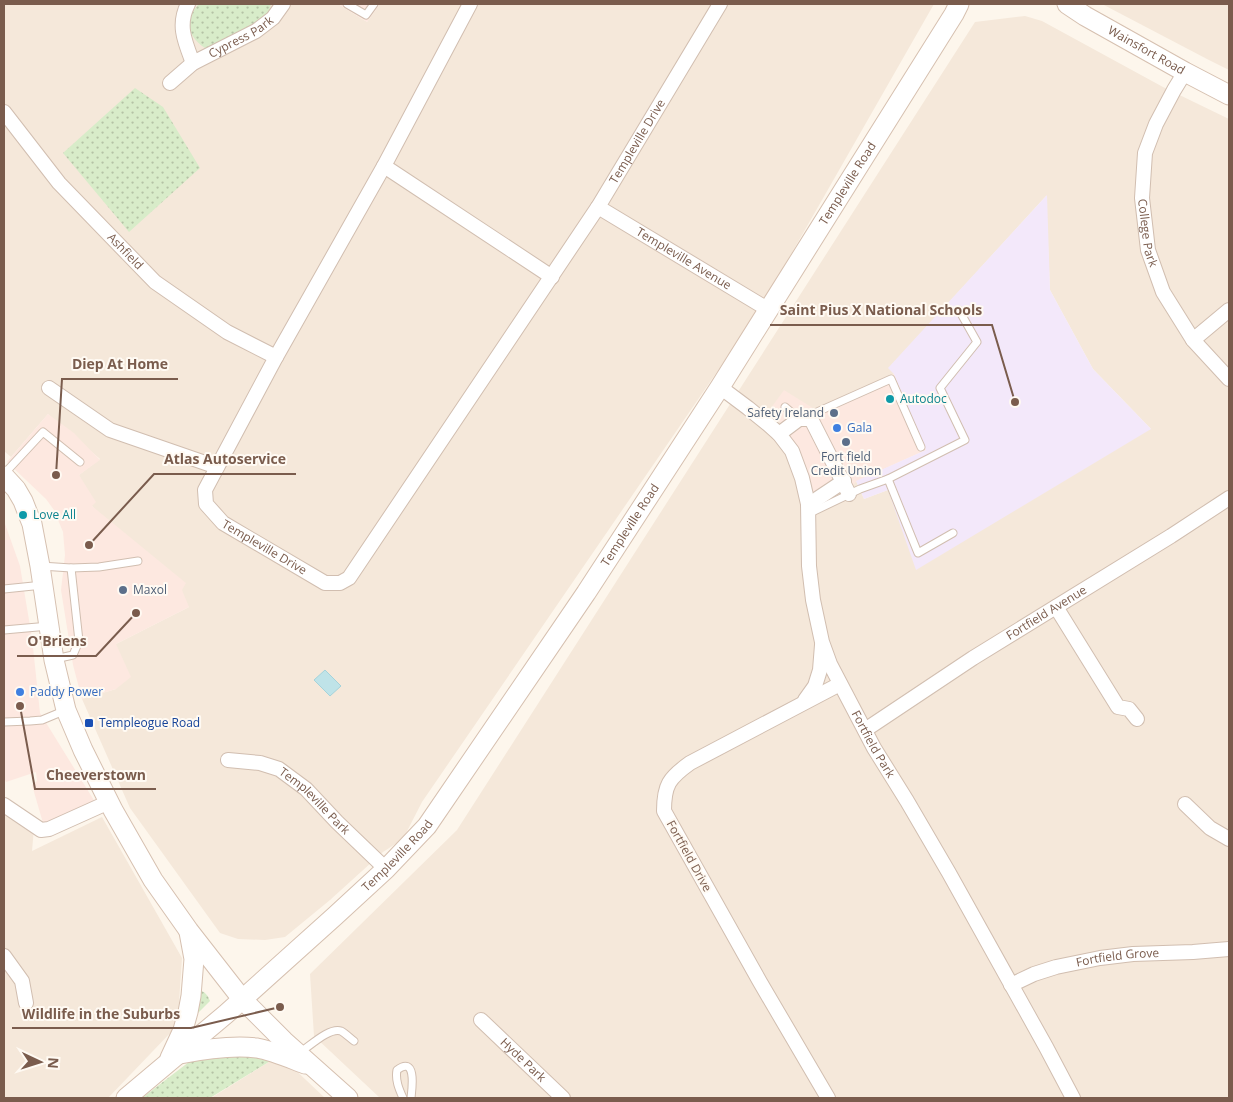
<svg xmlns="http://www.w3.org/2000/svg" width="1233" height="1102" font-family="'Open Sans',sans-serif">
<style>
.residential{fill:#f5e8da;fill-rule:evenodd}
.commercial{fill:#fde8e0}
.education{fill:#f3e8fa}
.grass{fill:url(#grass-dots)}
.water{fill:#bfe3e8;stroke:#a5d3da}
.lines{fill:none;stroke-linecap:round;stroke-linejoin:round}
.lane-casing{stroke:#d1beb0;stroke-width:9}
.street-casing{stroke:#d1beb0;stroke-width:16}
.secondary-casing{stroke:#d6c0b0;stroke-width:21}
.lane{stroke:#fff;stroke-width:7}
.street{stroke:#fff;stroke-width:14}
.secondary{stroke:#fff;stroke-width:19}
.culture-dot{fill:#0f9aa8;stroke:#fffaf3;stroke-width:2}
.service-dot{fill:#5c6f8a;stroke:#fffaf3;stroke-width:2}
.shop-dot{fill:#3f7fe0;stroke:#fffaf3;stroke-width:2}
.transit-dot{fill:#1a4fb4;stroke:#fffaf3;stroke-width:2}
.labels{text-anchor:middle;stroke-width:4;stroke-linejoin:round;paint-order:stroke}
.street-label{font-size:12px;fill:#7a5c4d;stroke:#fffaf3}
.culture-label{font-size:12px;fill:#0d838f;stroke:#fffaf3;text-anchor:start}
.service-label{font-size:12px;fill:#4e5e75;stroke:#fffaf3;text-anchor:end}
.shop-label{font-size:12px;fill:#366cbe;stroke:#fffaf3;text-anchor:start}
.transit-label{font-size:12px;fill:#164399;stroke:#fffaf3;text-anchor:start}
.leader{fill:none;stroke:#7a5c4d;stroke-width:2}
.callout-dot{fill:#7a5c4d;stroke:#fffaf3;stroke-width:2}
.callout-label{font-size:14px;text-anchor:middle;font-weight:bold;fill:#7a5c4d;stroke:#fffaf3;stroke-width:4;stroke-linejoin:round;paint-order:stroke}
</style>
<defs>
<pattern id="grass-dots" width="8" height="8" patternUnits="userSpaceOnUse" patternTransform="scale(1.25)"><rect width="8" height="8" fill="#d8ecc9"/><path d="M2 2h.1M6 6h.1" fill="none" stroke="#b4c2a5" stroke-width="1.8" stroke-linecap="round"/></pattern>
</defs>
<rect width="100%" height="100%" fill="#fdf6ec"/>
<g class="residential">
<polygon points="4,4 338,4 367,22 380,4 934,4 758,312 422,802 403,839 383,852 330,900 285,937 265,940 238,939 220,933 130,808 82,699 116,689 116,644 189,607 92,506 79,475 100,459 48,414 11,457 4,451"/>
<polygon points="1102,4 1229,4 1229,70 1207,59"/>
<path d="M1025 16 1042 21 1163 87 1229 119V1098H380L314 1036 310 974 457 830 975 22ZM1046 196 1050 290 1093 369 1151 429 888 490 864 499 856 481 851 487 816 505 798 447 781 423 768 411 815 410 894 374 889 368Z"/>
<polygon points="4,807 34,828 32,851 102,817 182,958 178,1017 173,1030 108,1098 4,1098"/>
<polygon points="277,1057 287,1062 325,1098 211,1098"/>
</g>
<g class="commercial">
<polygon points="338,4 380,4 367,22"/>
<polygon points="894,374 926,450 857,481 851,487 816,505 798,447 781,423 768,412 784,390 816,410"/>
<polygon points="48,414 74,433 100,460 79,475 96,502 92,506 186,583 182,590 189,607 116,644 131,677 116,689 82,699 73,665 61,590 65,555 63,532 54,510 46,499 7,462"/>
<polygon points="4,521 20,566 32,638 40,713 95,802 46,823 43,823 32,785 37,781 36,772 6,782 4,778"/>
</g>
<polygon class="education" points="1047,195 1050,290 1093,369 1151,429 916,570 888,490 864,499 856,481 926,450 894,374 888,368"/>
<g class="grass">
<path d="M199 4H271L268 15 215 46 205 48C187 37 184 19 199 4Z"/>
<polygon points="135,88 163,107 200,168 129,232 63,153"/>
<path d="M198 990C205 991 208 996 210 1001L196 1015Z"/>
<polygon points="198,1055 277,1057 210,1098 142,1098"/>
</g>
<polygon class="water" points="325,670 341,686 330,696 314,680"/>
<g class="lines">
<defs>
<g id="lane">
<polyline points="347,4 366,15 374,4"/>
<polyline points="785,407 799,419"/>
<polyline points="811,419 817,412 891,379 921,447"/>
<polyline points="4,474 43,432 80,462"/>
<polyline points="888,479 918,553 953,533"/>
<polyline points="808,514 860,489 888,479 965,440 940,388 977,342 959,310"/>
<polyline points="41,566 71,568 99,567 138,561"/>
<polyline points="4,589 43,585"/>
<polyline points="4,630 49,626"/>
<polyline points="55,659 73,655 79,641 71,568"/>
<polyline points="4,722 30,721 42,720 66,710"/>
<path d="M299 1053C309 1047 329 1027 341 1031 345 1033 350 1038 354 1041"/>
<path d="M403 1098C399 1089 395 1080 397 1070 417 1055 412 1089 411 1098"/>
</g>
<g id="street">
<path d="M188 4C177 25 185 42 193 63"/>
<path id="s1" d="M470 4 384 166 276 357 205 490 206 504 223 523 325 583H340L349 578 598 207 720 4"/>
<path id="s2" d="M1185 72 1174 90 1156 124 1145 153 1142 198 1148 250 1163 292 1193 340 1229 379"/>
<path id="s3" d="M170 83 193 63 256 31 273 18 283 4"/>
<path id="s4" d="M4 112 59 183 155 282 227 332 276 357"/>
<polyline points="384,166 552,277"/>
<path id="s5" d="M598 207 769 310"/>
<polyline points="1193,340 1229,310"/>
<path id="s6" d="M720 387 748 408 769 425 779 434 792 451 802 478 808 504 809 566 813 600 822 642 830 664 874 748 907 801 949 873 1046 1047 1073 1098"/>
<polyline points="49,388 110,430 217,467"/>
<polyline points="779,434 799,419 811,419 849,494"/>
<polyline points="808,504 817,499 844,481"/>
<polyline points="1056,607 1118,707 1129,709 1137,719"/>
<polyline points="805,700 815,686 820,670 822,645"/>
<path id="s7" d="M865 730 973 658 1171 536 1229 498"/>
<path id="s8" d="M228 760 260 763 279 769 306 789 337 822 386 869"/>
<polyline points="1185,804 1210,828 1229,839"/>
<polyline points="4,805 41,830 49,829 109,802"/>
<polyline points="4,956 22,981 26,1003"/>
<path id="s9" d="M1011 985 1034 974 1056 967 1100 958 1133 954 1193 952 1229 949"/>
<path id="s10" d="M481 1020 563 1098"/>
<path d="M828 1098 760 982 664 811C664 785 669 778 690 763L840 684"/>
</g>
<g id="secondary">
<path id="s11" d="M1067 4 1085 16 1185 72 1229 95"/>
<polyline points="4,476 16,489 23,501 32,524 40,566 54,660 66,710 83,750 113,810 153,880 189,931 242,999 284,1041 348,1098"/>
<path d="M180 1054C205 1049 232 1045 257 1048 273 1051 289 1058 305 1064"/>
<polyline points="170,1058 183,1030 188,1012 191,996 194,959 189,932"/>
<path id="s12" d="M126 1098 226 1014 335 916 386 869 427 826 586 593 720 387 954 14 959 4"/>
</g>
</defs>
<use href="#lane" class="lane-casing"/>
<use href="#street" class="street-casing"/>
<use href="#secondary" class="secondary-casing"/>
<use href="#lane" class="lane"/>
<use href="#street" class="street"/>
<use href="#secondary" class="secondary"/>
</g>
<g class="culture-dot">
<circle cx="890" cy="399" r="5"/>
<circle cx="23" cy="515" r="5"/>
</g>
<g class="service-dot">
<circle cx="834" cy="413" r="5"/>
<circle cx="846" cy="442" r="5"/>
<circle cx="123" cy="590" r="5"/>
</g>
<g class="shop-dot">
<circle cx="837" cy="428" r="5"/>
<circle cx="20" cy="692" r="5"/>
</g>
<rect class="transit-dot" x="84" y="718" width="10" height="10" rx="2.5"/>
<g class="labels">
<g class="street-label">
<text dy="4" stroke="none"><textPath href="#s3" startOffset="85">Cypress Park</textPath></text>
<text dy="4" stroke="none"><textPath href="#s11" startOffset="92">Wainsfort Road</textPath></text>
<text dy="4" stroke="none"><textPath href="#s1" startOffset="1260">Templeville Drive</textPath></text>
<text dy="4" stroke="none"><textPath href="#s12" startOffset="1174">Templeville Road</textPath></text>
<text dy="4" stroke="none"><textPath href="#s2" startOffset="171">College Park</textPath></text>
<text dy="4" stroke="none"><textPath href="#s4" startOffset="185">Ashfield</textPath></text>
<text dy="4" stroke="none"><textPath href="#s5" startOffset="100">Templeville Avenue</textPath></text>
<text dy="4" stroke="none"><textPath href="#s12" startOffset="769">Templeville Road</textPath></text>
<text dy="4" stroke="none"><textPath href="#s1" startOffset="641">Templeville Drive</textPath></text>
<text dy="4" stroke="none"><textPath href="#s7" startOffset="216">Fortfield Avenue</textPath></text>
<text dy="4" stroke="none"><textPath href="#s6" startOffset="406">Fortfield Park</textPath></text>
<text dy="4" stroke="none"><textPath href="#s8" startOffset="100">Templeville Park</textPath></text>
<text dy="4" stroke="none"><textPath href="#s12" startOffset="364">Templeville Road</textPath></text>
<text transform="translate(689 856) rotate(61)" y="4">Fortfield Drive</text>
<text dy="4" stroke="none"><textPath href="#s9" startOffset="111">Fortfield Grove</textPath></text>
<text dy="4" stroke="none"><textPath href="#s10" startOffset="58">Hyde Park</textPath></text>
</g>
<g class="culture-label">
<text x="900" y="403">Autodoc</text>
<text x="33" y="519">Love All</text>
</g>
<g class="service-label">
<text x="824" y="417">Safety Ireland</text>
<text x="846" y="461" text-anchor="middle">Fort field<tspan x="846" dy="14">Credit Union</tspan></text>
<text x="133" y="594" text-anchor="start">Maxol</text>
</g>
<g class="shop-label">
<text x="847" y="432">Gala</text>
<text x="30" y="696">Paddy Power</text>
</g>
<g class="transit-label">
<text x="99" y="727">Templeogue Road</text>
</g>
</g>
<path class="leader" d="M1015 402L992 325H770M56 475L62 379H178M89 545L154 474H296M136 613L96 656H17M20 706L35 789H156M280 1007L191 1028H12"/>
<g class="callout-dot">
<circle cx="1015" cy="402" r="5"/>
<circle cx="56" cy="475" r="5"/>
<circle cx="89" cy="545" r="5"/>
<circle cx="136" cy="613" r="5"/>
<circle cx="20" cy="706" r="5"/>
<circle cx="280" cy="1007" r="5"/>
</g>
<g class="callout-label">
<text x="881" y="315">Saint Pius X National Schools</text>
<text x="120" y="369">Diep At Home</text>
<text x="225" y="464">Atlas Autoservice</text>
<text x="57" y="646">O'Briens</text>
<text x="96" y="780">Cheeverstown</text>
<text x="101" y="1019">Wildlife in the Suburbs</text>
</g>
<rect width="1233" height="1102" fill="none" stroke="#7a5c4d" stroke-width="10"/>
<g transform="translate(40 1062) rotate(94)" stroke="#fffaf3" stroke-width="4" paint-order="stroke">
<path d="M0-4L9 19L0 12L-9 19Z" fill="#7a5c4d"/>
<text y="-8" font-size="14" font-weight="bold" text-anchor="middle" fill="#7a5c4d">N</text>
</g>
</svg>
